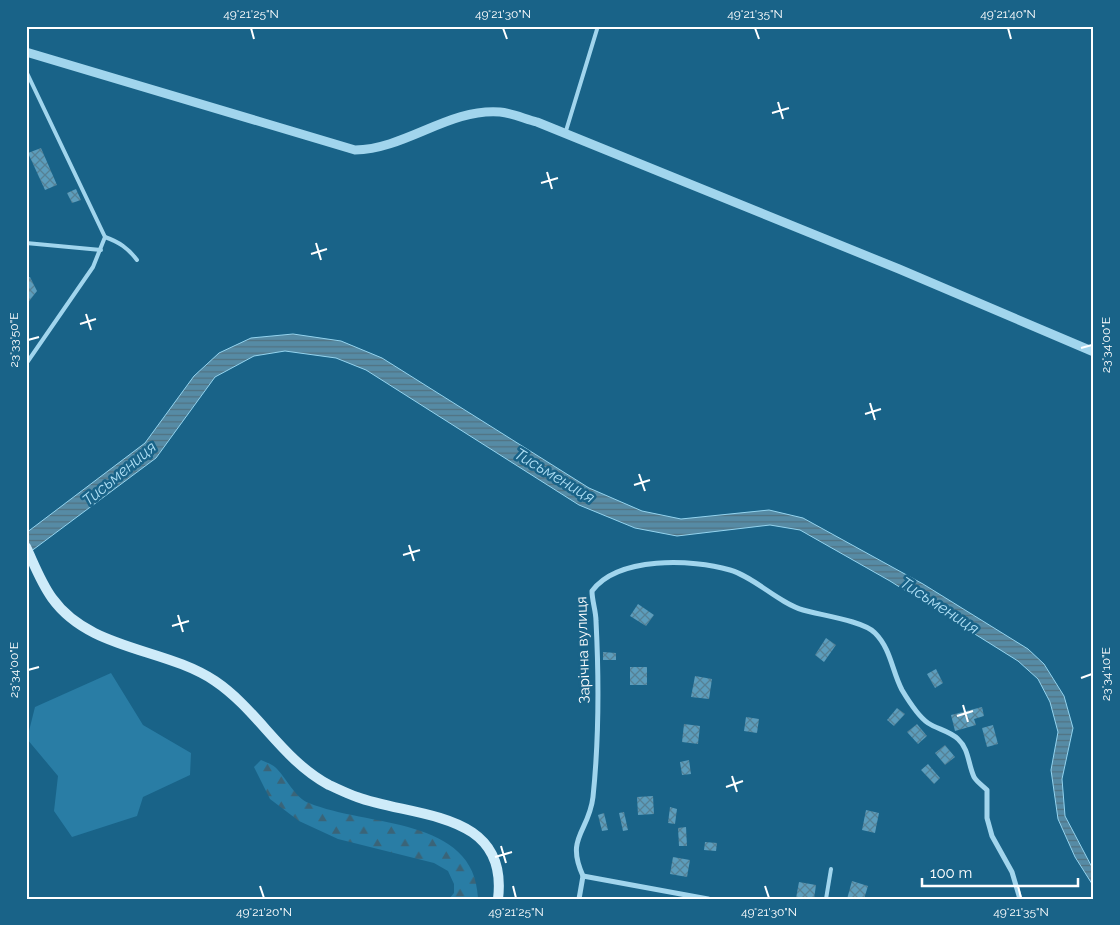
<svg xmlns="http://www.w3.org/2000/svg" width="1120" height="925" font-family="Raleway,sans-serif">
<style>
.grass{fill:#297da5}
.forest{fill:url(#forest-firs)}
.water{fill:url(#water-rules);stroke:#94d4ef}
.building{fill:url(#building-cross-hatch)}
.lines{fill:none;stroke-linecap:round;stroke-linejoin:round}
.service{stroke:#a1d5ed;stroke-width:4}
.minor{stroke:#a1d5ed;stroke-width:5}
.tertiary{stroke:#a1d5ed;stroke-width:9}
.secondary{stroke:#ceebf9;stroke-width:10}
.ticks{fill:none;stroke:#fff;stroke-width:2}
.labels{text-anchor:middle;stroke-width:5;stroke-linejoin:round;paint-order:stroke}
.street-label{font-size:15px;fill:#fff;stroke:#196388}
.water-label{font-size:16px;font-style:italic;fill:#addef4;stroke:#196388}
.neatline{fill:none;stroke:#fff;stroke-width:2}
.ticks-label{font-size:12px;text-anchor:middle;fill:#fff}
</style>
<defs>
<pattern id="forest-firs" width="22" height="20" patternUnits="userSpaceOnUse" patternTransform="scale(1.25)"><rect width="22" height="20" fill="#297da5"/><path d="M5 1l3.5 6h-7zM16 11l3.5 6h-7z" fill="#3a6478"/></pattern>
<pattern id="water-rules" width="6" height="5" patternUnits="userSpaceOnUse" patternTransform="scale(1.25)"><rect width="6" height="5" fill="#568ba5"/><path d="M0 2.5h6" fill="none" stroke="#527281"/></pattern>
<pattern id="building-cross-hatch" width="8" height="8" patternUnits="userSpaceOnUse" patternTransform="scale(1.25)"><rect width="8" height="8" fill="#5c9dbc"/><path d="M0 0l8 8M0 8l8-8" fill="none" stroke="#568195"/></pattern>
</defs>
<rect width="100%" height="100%" fill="#196388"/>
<polygon class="grass" points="111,673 143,725 191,753 190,775 143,797 137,816 72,837 54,811 58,776 27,739 35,707"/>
<path class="forest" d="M261 760C266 762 271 764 275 767 286 777 295 798 309 803 366 827 475 816 478 898L449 899 454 893V884L448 871 434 863 338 839 299 821 270 799 254 767Z"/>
<polygon class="water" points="293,334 341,341 382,358 589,488 642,511 681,519 769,510 803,518 923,584 1028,649 1044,664 1064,696 1073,728 1062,779 1065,816 1094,871 1094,887 1075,857 1058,819 1051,770 1058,732 1050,702 1038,679 1018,661 890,581 800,530 770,525 677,536 635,528 579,505 366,370 336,358 285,351 254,356 215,377 156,458 26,555 26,533 145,443 194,376 219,353 251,338"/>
<g class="building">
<polygon points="41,148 57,185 45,190 28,153"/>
<polygon points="76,189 81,200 72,203 67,193"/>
<polygon points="26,277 30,277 37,291 27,304"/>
<polygon points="638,604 654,615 646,626 630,616"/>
<polygon points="826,638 836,645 824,662 815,655"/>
<polygon points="603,652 616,653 616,660 603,660"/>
<rect x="630" y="667" width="17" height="18"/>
<polygon points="936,669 943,683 935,688 927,674"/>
<polygon points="695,676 712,679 709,699 691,697"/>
<polygon points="982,707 984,716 974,719 976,725 955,731 951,715"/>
<polygon points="897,708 905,714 894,726 887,720"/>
<polygon points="746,717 759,719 757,733 744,731"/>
<polygon points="684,724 700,726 698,744 682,742"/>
<polygon points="917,724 927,736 918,744 907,732"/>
<polygon points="993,725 998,744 987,747 982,728"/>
<polygon points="945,745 955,757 945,765 935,753"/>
<polygon points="689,760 691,774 682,775 680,762"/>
<polygon points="928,764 940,778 934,784 921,770"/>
<polygon points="653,796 654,814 638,815 637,797"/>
<polygon points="670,807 677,809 675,824 668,823"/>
<polygon points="866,810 879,813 875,833 862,830"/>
<polygon points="624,812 628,830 623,831 619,813"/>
<polygon points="604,813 608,830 602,831 598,815"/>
<polygon points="686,827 687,846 679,846 678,828"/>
<polygon points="705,842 717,843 716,851 704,850"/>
<polygon points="673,857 690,860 687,877 670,874"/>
<polygon points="852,881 868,886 864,899 847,899"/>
<polygon points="799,882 816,885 814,899 796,898"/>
</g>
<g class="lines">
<g class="service">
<polyline points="26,71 105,237 93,267 26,364"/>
<polyline points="565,134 598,26"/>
<path d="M105 237C119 242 128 248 137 260"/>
<polyline points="26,243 101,250"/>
<polyline points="826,899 831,869"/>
</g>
<g class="minor">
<path d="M583 876C565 837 589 832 593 797 599 739 599 679 596 621 596 611 592 601 592 591 618 556 692 559 730 570 756 578 777 602 803 610 820 615 864 621 875 633 891 649 892 671 902 690 908 700 919 717 928 723 937 729 950 731 958 739 969 749 968 764 974 777 977 782 983 786 987 790V818L992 836 1012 872 1020 899"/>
<polyline points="579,899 583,876 708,899"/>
</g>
<path class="tertiary" d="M26 52 355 150C406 149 449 108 500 112 512 113 525 119 537 122L899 269 1094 352"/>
<path class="secondary" d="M26 547C34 564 41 583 52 598 90 651 164 647 215 681 258 710 282 760 329 785 338 789 348 794 357 797 414 818 509 810 498 899"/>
</g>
<path class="ticks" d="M251 28 254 39M503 28 507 39M755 28 759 39M1008 28 1011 39M778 102 783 119M772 113 789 108M547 172 552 189M541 183 558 178M316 243 321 260M311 254 327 249M86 314 91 330M80 324 96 319M28 340 39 337M1081 348 1092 345M870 403 875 420M865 414 881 409M639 474 645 491M634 485 650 480M409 545 414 561M403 555 420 550M178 615 183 632M172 626 189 621M28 670 39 667M1081 678 1092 674M963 705 968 722M957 716 973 711M732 776 737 792M726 787 743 781M501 846 506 863M495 857 512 852M260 886 264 898M513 886 516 898M765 886 769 898M1018 886 1021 898"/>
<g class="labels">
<g class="street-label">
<text transform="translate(583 650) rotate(-92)" y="5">Зарічна вулиця</text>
</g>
<g class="water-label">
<text transform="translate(119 473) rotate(-40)" y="6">Тисьмениця</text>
<text transform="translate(555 475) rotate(31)" y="6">Тисьмениця</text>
<text transform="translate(940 605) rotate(33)" y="6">Тисьмениця</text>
</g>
</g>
<rect width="1120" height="925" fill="none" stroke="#196388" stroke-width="55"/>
<path d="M922 878v8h156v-8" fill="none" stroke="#ffffff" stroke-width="2.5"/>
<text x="930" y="878" font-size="15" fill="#ffffff" stroke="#196388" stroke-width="4" paint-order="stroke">100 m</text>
<rect x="28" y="28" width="1064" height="870" class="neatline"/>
<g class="ticks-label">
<text x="251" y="18">49°21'25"N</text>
<text x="503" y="18">49°21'30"N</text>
<text x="755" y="18">49°21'35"N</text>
<text x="1008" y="18">49°21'40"N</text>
<text transform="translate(14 340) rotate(-90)" y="4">23°33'50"E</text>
<text transform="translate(1106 345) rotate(-90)" y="4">23°34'00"E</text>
<text transform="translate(14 670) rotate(-90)" y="4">23°34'00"E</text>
<text transform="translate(1106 674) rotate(-90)" y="4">23°34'10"E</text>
<text x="264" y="916">49°21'20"N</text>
<text x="516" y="916">49°21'25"N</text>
<text x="769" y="916">49°21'30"N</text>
<text x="1021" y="916">49°21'35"N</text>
</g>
</svg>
